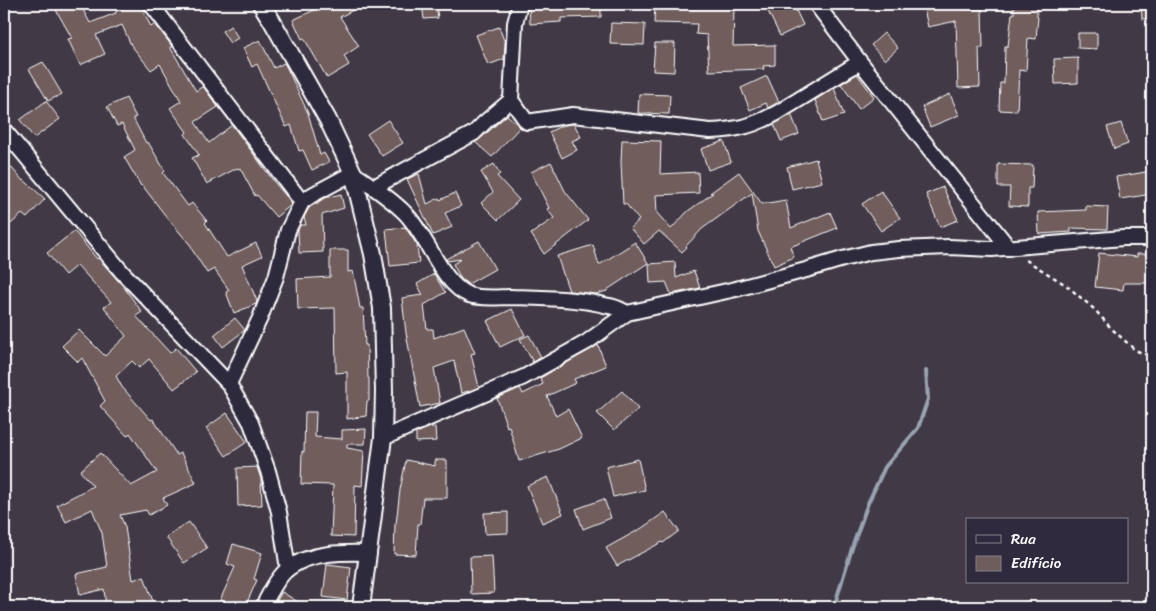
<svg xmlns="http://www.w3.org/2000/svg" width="1156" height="611" font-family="Sriracha,sans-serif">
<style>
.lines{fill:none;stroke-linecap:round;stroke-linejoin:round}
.stream{stroke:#98a4b2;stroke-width:4}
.building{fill:#6f5d5c;stroke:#fff}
.minor-casing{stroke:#fff;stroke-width:18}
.major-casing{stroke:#fff;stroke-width:20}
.path{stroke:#fff;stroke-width:2.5;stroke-dasharray:4 4;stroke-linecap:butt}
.minor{stroke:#2f2a3d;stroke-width:14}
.major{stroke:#2f2a3d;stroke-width:16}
</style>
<rect width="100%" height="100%" fill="#423946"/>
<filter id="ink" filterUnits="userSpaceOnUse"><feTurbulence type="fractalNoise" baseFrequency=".02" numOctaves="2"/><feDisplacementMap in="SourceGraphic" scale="10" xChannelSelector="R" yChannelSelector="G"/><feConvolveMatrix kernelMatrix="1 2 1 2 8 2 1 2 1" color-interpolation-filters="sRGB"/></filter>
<g filter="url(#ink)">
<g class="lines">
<polyline class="stream" points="834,607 853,545 868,503 885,467 918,428 928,399 926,371"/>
</g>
<g class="building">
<polygon points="68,4 80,4 90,23 116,13 116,11 132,4 140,4 151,27 155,24 172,46 170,47 196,91 203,86 218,107 195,122 209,143 232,125 275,183 292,203 291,205 276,217 257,195 255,196 240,168 238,169 237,168 207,184 192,158 199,155 185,134 187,132 170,108 181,101 160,64 151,70 131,45 122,25 96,35 105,54 80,65 68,39 72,38 56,10"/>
<polygon points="327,4 364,4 340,17 359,46 344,56 349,65 327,78 304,38 302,39 293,20"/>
<polygon points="422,4 436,4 438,18 424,19"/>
<polygon points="529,4 601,4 601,17 561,18 561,22 530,24"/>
<polygon points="655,4 686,4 686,6 734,8 733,46 775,45 775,65 763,66 764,69 709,71 707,35 696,34 697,24 654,23"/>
<polygon points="772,4 793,4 803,25 780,36 766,7"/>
<polygon points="923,4 964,4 964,9 982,9 983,48 979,48 980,87 958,88 956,21 928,27"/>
<polygon points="1014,4 1037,4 1037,17 1038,17 1036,39 1028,38 1026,71 1019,70 1017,111 999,110 1000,83 1004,83 1005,46 1008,46 1012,14 1014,14"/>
<polygon points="1141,4 1152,4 1152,18 1142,19"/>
<polygon points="611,23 645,24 644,45 610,44"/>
<polygon points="231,26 238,38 230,43 222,31"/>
<polygon points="499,27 505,43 504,59 488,65 476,35"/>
<polygon points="884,33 898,48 885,60 871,45"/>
<polygon points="1078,33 1097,33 1097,49 1078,48"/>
<polygon points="260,40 274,68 284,63 287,68 308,113 320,155 324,153 329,162 312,170 303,150 299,151 291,125 286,127 257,64 252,67 243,48"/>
<polygon points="655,43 675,43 674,72 653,71"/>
<polygon points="1078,58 1078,83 1055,84 1054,59"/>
<polygon points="43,62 62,94 48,101 29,69"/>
<polygon points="857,74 874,97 859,109 841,84"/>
<polygon points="767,76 779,102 768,108 766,103 750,110 741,88"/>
<polygon points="834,88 844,115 823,122 815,100"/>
<polygon points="639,94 670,95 669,114 638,113"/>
<polygon points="950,94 959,115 930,127 922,107"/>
<polygon points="126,98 136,117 133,118 146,143 148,142 165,171 163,173 188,206 192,203 207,221 205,223 227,257 256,243 262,256 242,265 257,301 256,304 234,313 226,292 229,290 214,269 207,273 191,248 192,247 165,215 142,185 141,186 124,157 135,150 122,124 117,126 107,107"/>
<polygon points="46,101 60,119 34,138 20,120"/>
<polygon points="791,114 799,134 781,141 774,124"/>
<polygon points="507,115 520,127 492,157 475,142 480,139"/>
<polygon points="388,120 403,143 382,156 367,134"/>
<polygon points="1121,123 1128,144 1114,149 1107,127"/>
<polygon points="574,124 581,137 572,141 577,150 562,158 549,132 563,125"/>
<polygon points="622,140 661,141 660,174 698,172 699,193 656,195 657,213 671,229 688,211 713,193 710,193 739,172 762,204 786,200 791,228 830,212 837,228 790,247 794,257 774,266 758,231 752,193 702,229 686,246 687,247 682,252 659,231 644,244 630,228 639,220 626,204 623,204 621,162"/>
<polygon points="724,141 731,162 708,170 701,149"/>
<polygon points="4,159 23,181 24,180 45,199 27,218 22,214 4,230 4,206 9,202 6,199 8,198 4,193"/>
<polygon points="816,159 822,182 792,189 787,167"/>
<polygon points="551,162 565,191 588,220 544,254 531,234 554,218 547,209 549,208 531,172"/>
<polygon points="494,164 500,174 497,176 519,200 498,220 481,203 493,192 481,172"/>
<polygon points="998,164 1033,165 1032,188 1028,188 1028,207 1009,206 1010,187 998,187"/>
<polygon points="1152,171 1152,194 1120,199 1116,177"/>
<polygon points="419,174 427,204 439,198 440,200 455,193 461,206 445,213 452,227 433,235 407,179"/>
<polygon points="943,187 958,220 940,227 926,194"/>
<polygon points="881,191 900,218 881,231 862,204"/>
<polygon points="341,194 344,208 322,215 323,252 299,253 298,230 300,225 306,225 304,217 309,208 313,205 318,204 318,202 325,198"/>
<polygon points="1086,206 1108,207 1107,229 1071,228 1071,232 1039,234 1038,212 1086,210"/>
<polygon points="405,227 417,245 419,263 390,266 386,229"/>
<polygon points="74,231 97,259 98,258 123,286 142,312 136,316 170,353 176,348 196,372 174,389 149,359 139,368 132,361 116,376 122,387 151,420 153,419 177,455 181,453 196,483 163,498 167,505 149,515 146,510 120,515 125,527 133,580 144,576 155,607 106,607 104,589 80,595 76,574 107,567 102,533 92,509 66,522 57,505 93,486 80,471 100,453 131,486 157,472 130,433 127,436 100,406 105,401 82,358 78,362 62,346 79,330 105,356 126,336 104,307 111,302 77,265 65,275 47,253"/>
<polygon points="479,241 495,269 468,284 461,279 453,264 461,259 447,261 446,259"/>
<polygon points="635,242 648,263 607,290 607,291 596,294 569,291 557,256 593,245 599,265"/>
<polygon points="330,250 348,250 348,272 353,271 360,308 363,308 365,345 367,345 368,378 369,378 369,401 367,401 366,416 347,419 347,372 336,373 335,308 298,309 297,279 330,277"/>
<polygon points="1099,253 1137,257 1137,254 1152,254 1152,283 1124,283 1123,290 1095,287"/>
<polygon points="675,262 676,278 694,271 700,288 671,294 666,282 650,283 649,264"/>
<polygon points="434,274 445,292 446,292 424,305 427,329 433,329 434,338 464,327 475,353 471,354 479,387 469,391 461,393 454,361 434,368 440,403 420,407 406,333 402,298 423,295 417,284"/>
<polygon points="512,309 525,335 500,347 487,321"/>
<polygon points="235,318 245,330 223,347 214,335"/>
<polygon points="529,335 541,357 533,362 520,339"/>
<polygon points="598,345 606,366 574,379 576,383 547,396 556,416 568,409 582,438 559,449 519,461 509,426 507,427 497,398 520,388 523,394 543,384 540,378"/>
<polygon points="622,391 638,409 614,430 597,413"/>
<polygon points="305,412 316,412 315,437 342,439 342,430 366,429 365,444 347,444 347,448 364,451 362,486 355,485 354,537 331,536 333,485 301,484 302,451 304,452"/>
<polygon points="227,413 247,442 226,456 206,428"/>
<polygon points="431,427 435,427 436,441 416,442 416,433"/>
<polygon points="638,459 645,490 613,497 606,467"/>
<polygon points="406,460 435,466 435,460 447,460 447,498 423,498 420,524 418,524 416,555 394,554 395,524 396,524 400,490"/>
<polygon points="257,467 261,479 262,505 238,506 237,468"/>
<polygon points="548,477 563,514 542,523 527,486"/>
<polygon points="604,499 611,518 583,529 576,509"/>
<polygon points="508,512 508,533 485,534 484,513"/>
<polygon points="665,512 679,531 663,543 662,542 617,566 606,548 642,528"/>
<polygon points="189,522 207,548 184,563 166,537"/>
<polygon points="233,544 262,553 254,579 257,580 245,607 217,607 235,567 227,564"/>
<polygon points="492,556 494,593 471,594 470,557"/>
<polygon points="327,564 351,567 347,600 323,597"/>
<polygon points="282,592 306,607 273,607"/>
</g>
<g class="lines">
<defs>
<g id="minor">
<polyline points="151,4 302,202"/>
<polyline points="816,4 860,62 1009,248"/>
<polyline points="511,100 515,23 520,4"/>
<polyline points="4,130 122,272 229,384 251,423 268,471 279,512 288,569"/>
<path d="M374 187 474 133 485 122 511 100 527 122 573 115 710 131C737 130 753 126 777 113L860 62"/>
<path d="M229 384 260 318 276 277 288 230 302 202 312 195 353 173C370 185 389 197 404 212 427 234 441 284 469 295 480 299 499 297 511 297 544 298 577 298 609 306 616 307 621 310 627 313"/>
<polyline points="383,438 524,377 587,342 627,313 736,289 806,270 843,259 871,252 899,249 949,247 992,249 1123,238 1152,238"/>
<path d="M263 607C268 596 279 575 289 568 311 552 343 552 369 553"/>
</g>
<polyline id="major" points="261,4 272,21 328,120 353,173 373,254 382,308 384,391 383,438 361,607"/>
</defs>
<use href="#minor" class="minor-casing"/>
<use href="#major" class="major-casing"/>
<polyline class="path" points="1026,260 1066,285 1094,309 1112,329 1135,350 1152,357"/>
<use href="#minor" class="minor"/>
<use href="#major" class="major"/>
</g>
</g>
<rect width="1156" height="611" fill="none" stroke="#2f2a3d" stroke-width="20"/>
<rect x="10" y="10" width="1136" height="591" fill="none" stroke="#fff" stroke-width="2" filter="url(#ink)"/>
<rect x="966" y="518" width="162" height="65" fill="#2f2a3d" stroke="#827f8b"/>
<rect x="976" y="535" width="25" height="8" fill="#2f2a3d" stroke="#827f8b"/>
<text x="1011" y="544" font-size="15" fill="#ffffff">Rua</text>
<rect x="976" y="556" width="25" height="15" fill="#6f5d5c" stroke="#827f8b"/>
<text x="1011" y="568" font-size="15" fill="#ffffff">Edifício</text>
</svg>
